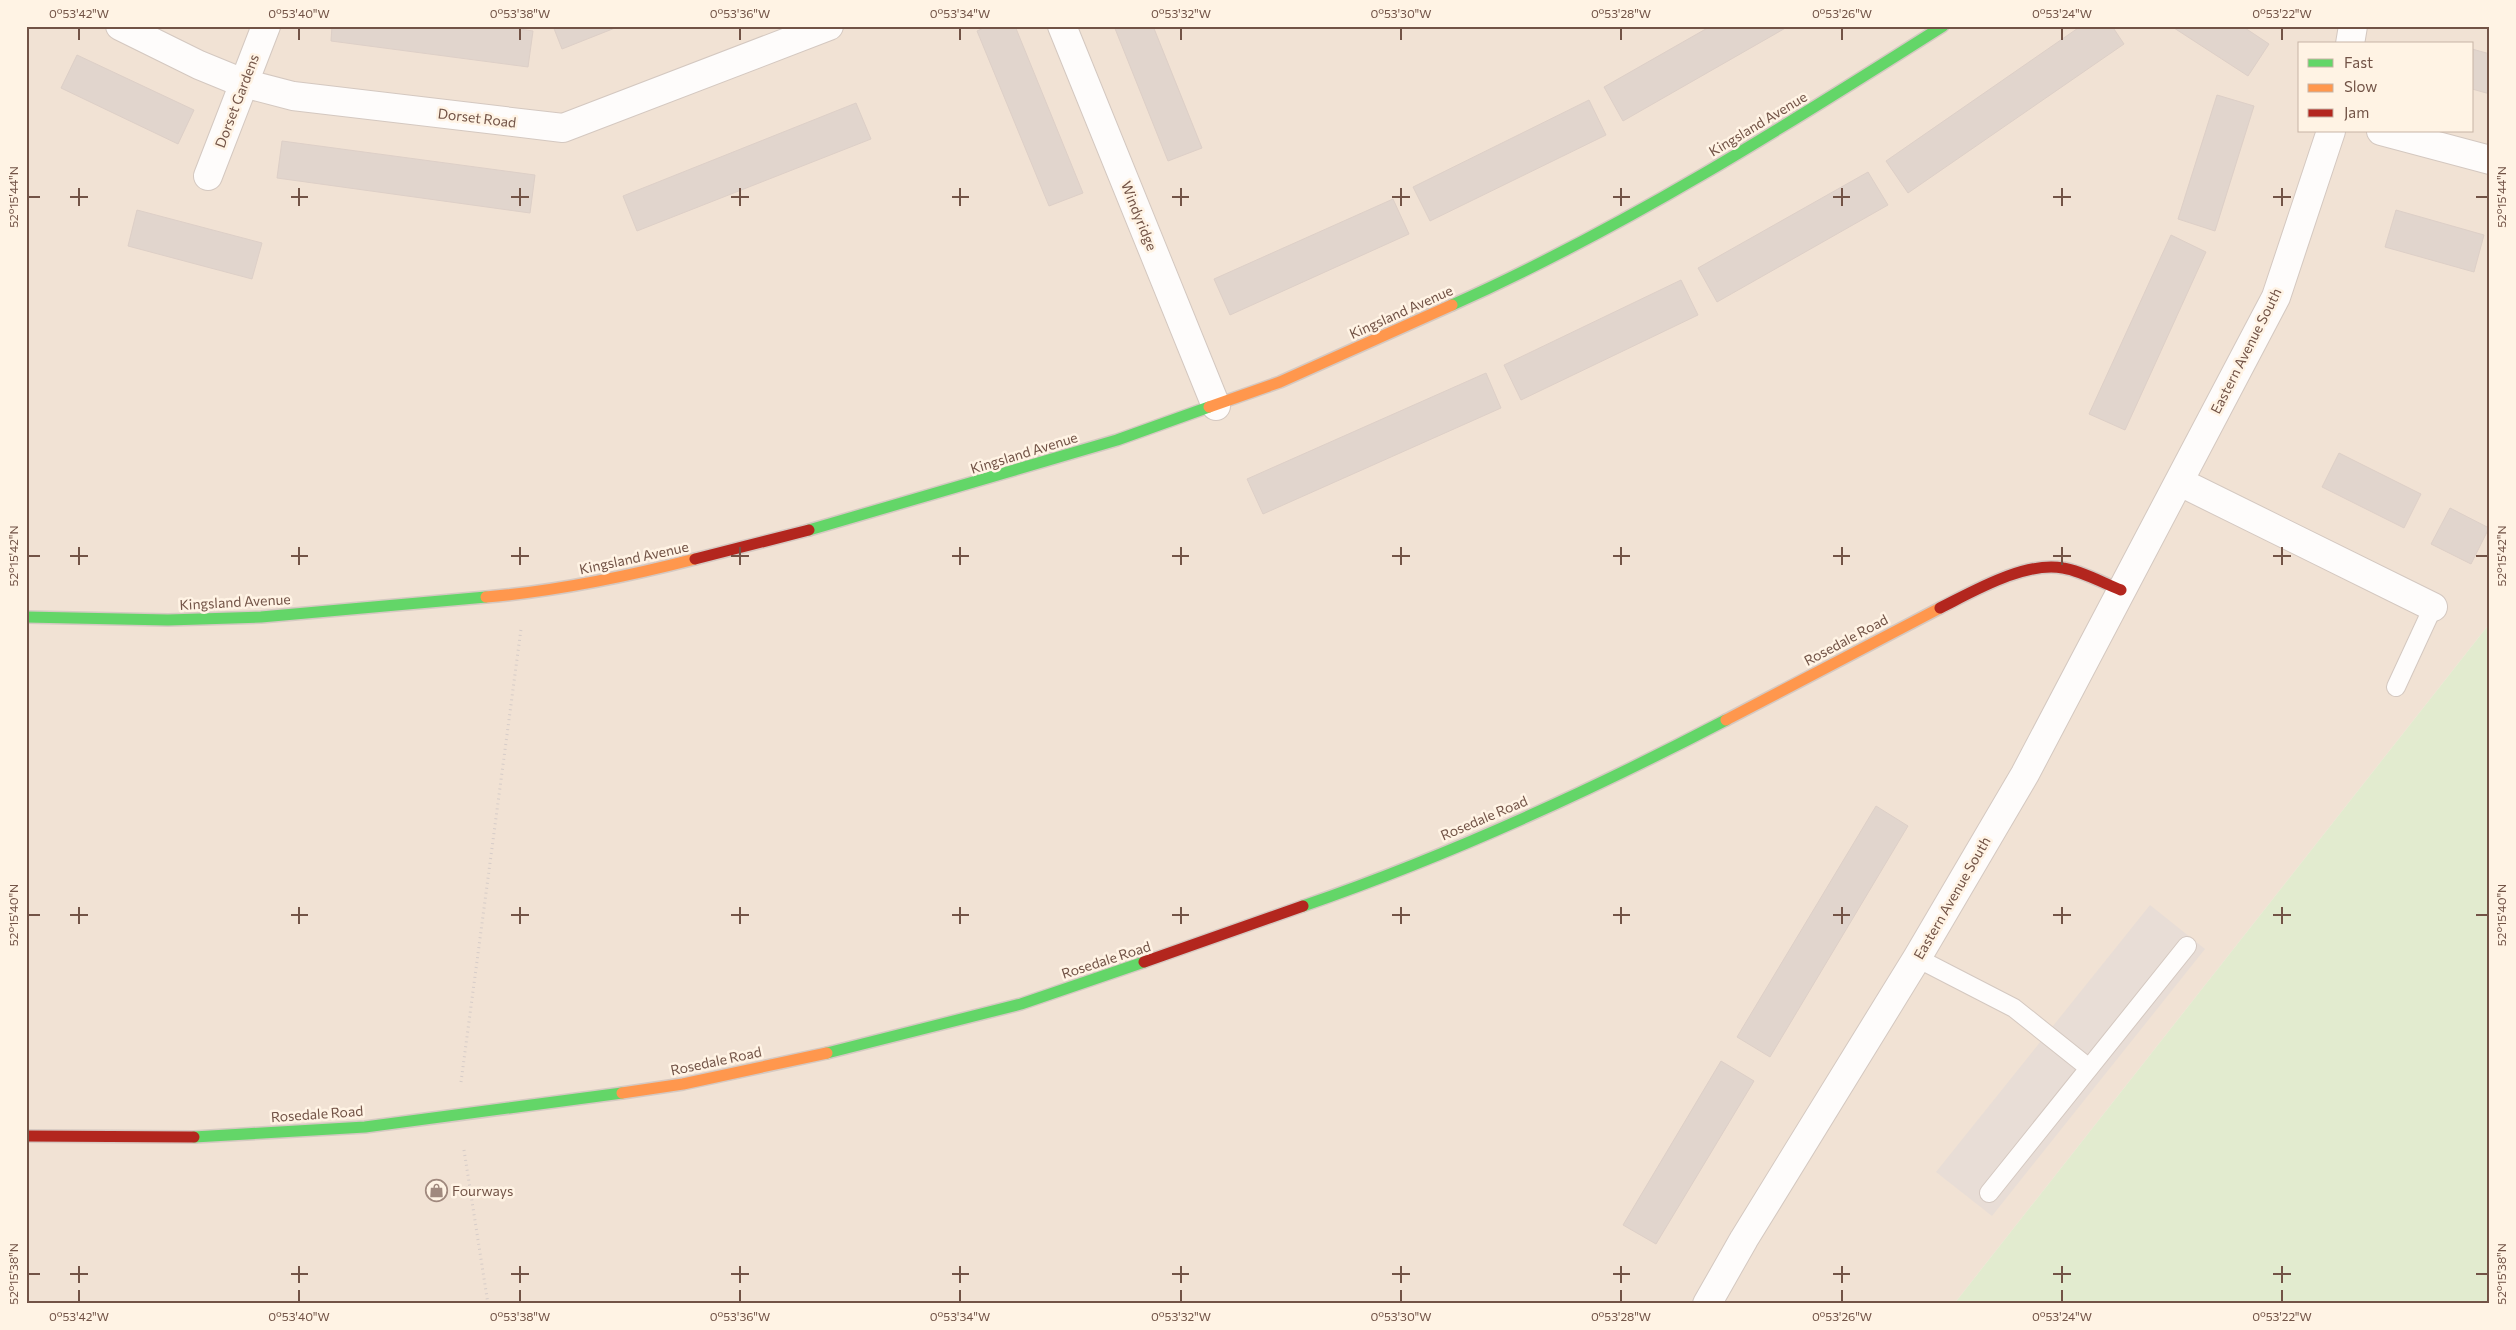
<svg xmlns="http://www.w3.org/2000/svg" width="2516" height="1330" font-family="Commissioner,sans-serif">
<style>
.residential{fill:#f1e2d4;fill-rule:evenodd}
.industrial{fill:#e8ddd6}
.green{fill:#e2ebcf}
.building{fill:#e1d5cd;stroke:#ddcfc7}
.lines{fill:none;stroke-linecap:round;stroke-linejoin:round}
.lane-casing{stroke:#d4c8c0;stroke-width:20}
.street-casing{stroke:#d4c8c0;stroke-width:30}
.fast-casing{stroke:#d5c9c2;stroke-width:14}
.slow-casing{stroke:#d5c9c2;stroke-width:14}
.jam-casing{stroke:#d5c9c2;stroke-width:14}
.path{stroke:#d6ccc8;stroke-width:3;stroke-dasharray:1 4;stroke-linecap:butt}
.lane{stroke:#fefcfb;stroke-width:18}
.street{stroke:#fefcfb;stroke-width:28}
.fast{stroke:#63d668;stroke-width:11}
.slow{stroke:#ff974d;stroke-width:11}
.jam{stroke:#b3261e;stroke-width:11}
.ticks{fill:none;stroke:#725346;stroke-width:2}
.labels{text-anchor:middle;stroke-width:5;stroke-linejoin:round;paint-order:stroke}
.street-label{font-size:14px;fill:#725346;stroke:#fff3e4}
.poi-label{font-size:14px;fill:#725346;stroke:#fff3e4;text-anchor:start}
.neatline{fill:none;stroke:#725346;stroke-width:2}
.ticks-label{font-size:12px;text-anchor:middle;fill:#725346}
</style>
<rect width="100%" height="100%" fill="#f5ede5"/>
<path class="residential" d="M26 26H2490V623L1954 1304H26ZM2300 44H2472V131H2300Z"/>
<polygon class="industrial" points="2150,905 2205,949 1992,1216 1936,1172"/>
<polygon class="green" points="2490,623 2490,1304 1954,1304"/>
<g class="building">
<polygon points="332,26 500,26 533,31 528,67 331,41"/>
<polygon points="553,26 620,26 562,49"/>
<polygon points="988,26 1015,26 1083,193 1049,206 977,31"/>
<polygon points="1114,26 1153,26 1202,148 1168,161"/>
<polygon points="1711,26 1789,26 1623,121 1604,87"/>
<polygon points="2081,26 2112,26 2124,44 1908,193 1886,161"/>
<polygon points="2171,26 2242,26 2269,44 2248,76"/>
<polygon points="2472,49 2490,54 2490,94 2472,89"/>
<polygon points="77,55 194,110 178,144 61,88"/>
<polygon points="2217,95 2254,106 2215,231 2178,219"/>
<polygon points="1589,100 1606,135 1430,221 1413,187"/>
<polygon points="856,103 871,139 637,231 623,196"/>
<polygon points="282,141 535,175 530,213 277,178"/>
<polygon points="1868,172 1888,205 1717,302 1698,268"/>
<polygon points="1393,199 1409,234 1230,315 1214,279"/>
<polygon points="137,210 262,243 252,279 128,246"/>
<polygon points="2396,210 2484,235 2474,272 2385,247"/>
<polygon points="2171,235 2206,252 2125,430 2089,414"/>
<polygon points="1681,280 1698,315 1521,400 1504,365"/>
<polygon points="1486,373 1501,408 1263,514 1247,479"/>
<polygon points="2339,453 2421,494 2404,528 2322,487"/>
<polygon points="2450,508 2489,528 2471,564 2431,544"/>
<polygon points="1876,806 1908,826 1770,1057 1737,1037"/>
<polygon points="1721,1061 1754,1081 1656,1244 1623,1225"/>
</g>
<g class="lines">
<defs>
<g id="lane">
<polyline points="2396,687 2433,607"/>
<polyline points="1917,958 2014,1008 2089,1068"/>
<polyline points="1989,1193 2187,946"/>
</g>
<g id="street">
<polyline points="120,26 199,65 243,83 293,96 563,128 829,26"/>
<polyline points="1062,26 1216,406"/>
<polyline points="2350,44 2353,26"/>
<polyline points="2381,131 2490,160"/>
<polyline points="208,176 266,26"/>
<polyline points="2180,482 2433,607"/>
<polyline points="1707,1304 1744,1239 1917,958 2025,774 2276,297 2331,131"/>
</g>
<g id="fast">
<path d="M1452 305C1624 228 1784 127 1943 26"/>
<polyline points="809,530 1117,440 1209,407"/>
<polyline points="26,617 168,620 261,617 486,597"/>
<path d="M1303 906C1448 856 1590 791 1726 720"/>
<polyline points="827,1053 1021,1004 1144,962"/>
<polyline points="194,1137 365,1127 622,1093"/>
</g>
<g id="slow">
<polyline points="1209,407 1280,382 1452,305"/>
<path d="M486 597C558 591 625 577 695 559"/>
<polyline points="1726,720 1940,608"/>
<polyline points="622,1093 683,1084 827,1053"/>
</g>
<g id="jam">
<polyline points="695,559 809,530"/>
<path d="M1940 608C1974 591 2025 561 2063 568 2082 571 2103 583 2121 590"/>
<polyline points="1144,962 1303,906"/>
<polyline points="26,1136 194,1137"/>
</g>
</defs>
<use href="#lane" class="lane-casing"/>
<use href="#street" class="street-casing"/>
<use href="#fast" class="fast-casing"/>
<use href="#slow" class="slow-casing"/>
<use href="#jam" class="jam-casing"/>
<g class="path">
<polyline points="461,1082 521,629"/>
<polyline points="464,1150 488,1304"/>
</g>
<use href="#lane" class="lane"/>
<use href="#street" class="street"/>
<use href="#fast" class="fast"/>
<use href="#slow" class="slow"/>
<use href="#jam" class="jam"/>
</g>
<path class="ticks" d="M79 28V40M299 28V40M520 28V40M740 28V40M960 28V40M1181 28V40M1401 28V40M1621 28V40M1842 28V40M2062 28V40M2282 28V40M79 188V206M299 188V206M520 188V206M740 188V206M960 188V206M1181 188V206M1401 188V206M1621 188V206M1842 188V206M2062 188V206M2282 188V206M28 197H40M70 197H88M291 197H308M511 197H529M731 197H749M952 197H969M1172 197H1189M1392 197H1410M1613 197H1630M1833 197H1850M2053 197H2071M2273 197H2291M2476 197H2488M79 547V565M299 547V565M520 547V565M740 547V565M960 547V565M1181 547V565M1401 547V565M1621 547V565M1842 547V565M2062 547V565M2282 547V565M28 556H40M70 556H88M291 556H308M511 556H529M731 556H749M952 556H969M1172 556H1189M1392 556H1410M1613 556H1630M1833 556H1850M2053 556H2071M2273 556H2291M2476 556H2488M79 907V924M299 907V924M520 907V924M740 907V924M960 907V924M1181 907V924M1401 907V924M1621 907V924M1842 907V924M2062 907V924M2282 907V924M28 915H40M70 915H88M291 915H308M511 915H529M731 915H749M952 915H969M1172 915H1189M1392 915H1410M1613 915H1630M1833 915H1850M2053 915H2071M2273 915H2291M2476 915H2488M79 1266V1283M299 1266V1283M520 1266V1283M740 1266V1283M960 1266V1283M1181 1266V1283M1401 1266V1283M1621 1266V1283M1842 1266V1283M2062 1266V1283M2282 1266V1283M28 1274H40M70 1274H88M291 1274H308M511 1274H529M731 1274H749M952 1274H969M1172 1274H1189M1392 1274H1410M1613 1274H1630M1833 1274H1850M2053 1274H2071M2273 1274H2291M2476 1274H2488M79 1290V1302M299 1290V1302M520 1290V1302M740 1290V1302M960 1290V1302M1181 1290V1302M1401 1290V1302M1621 1290V1302M1842 1290V1302M2062 1290V1302M2282 1290V1302"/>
<defs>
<symbol id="shop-ring" viewBox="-11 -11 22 22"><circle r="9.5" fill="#fff3e4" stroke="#a0897e" stroke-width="1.5"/><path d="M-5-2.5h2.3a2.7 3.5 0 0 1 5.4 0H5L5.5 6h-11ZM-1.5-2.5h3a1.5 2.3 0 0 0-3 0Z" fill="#a0897e"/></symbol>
</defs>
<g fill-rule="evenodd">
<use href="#shop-ring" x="424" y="1178" width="25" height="25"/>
</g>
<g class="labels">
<g class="street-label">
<text transform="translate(237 101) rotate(-69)" y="5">Dorset Gardens</text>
<text transform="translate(477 118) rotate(7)" y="5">Dorset Road</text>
<text transform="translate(1758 124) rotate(-31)" y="5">Kingsland Avenue</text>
<text transform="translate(1139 216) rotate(68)" y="5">Windyridge</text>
<text transform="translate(1401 312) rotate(-24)" y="5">Kingsland Avenue</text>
<text transform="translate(2246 351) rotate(-63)" y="5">Eastern Avenue South</text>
<text transform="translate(1024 453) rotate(-17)" y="5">Kingsland Avenue</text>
<text transform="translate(634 558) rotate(-12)" y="5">Kingsland Avenue</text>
<text transform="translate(235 602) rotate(-3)" y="5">Kingsland Avenue</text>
<text transform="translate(1846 640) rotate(-28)" y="5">Rosedale Road</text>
<text transform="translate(1484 818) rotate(-23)" y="5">Rosedale Road</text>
<text transform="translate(1952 898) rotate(-60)" y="5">Eastern Avenue South</text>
<text transform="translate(1106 960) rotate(-18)" y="5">Rosedale Road</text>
<text transform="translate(716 1061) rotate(-12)" y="5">Rosedale Road</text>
<text transform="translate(317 1114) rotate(-4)" y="5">Rosedale Road</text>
</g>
<g class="poi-label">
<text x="452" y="1196">Fourways</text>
</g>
</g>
<rect width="2516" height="1330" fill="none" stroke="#fff3e4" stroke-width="55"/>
<rect x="2298" y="42" width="175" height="90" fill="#fff3e4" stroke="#c7b3a5"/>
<rect x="2308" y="59" width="25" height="8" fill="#63d668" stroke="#c7b3a5"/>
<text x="2344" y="68" font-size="15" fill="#725346">Fast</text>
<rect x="2308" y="84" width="25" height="8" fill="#ff974d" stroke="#c7b3a5"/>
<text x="2344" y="92" font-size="15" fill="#725346">Slow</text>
<rect x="2308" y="109" width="25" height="8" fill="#b3261e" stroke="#c7b3a5"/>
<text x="2344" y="118" font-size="15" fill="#725346">Jam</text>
<rect x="28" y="28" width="2460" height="1274" class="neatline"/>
<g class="ticks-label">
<text x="79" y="18">0°53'42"W</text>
<text x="299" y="18">0°53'40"W</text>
<text x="520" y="18">0°53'38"W</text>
<text x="740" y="18">0°53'36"W</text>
<text x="960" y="18">0°53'34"W</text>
<text x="1181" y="18">0°53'32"W</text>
<text x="1401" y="18">0°53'30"W</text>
<text x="1621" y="18">0°53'28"W</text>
<text x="1842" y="18">0°53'26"W</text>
<text x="2062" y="18">0°53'24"W</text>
<text x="2282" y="18">0°53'22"W</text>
<text transform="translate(14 197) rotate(-90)" y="4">52°15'44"N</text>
<text transform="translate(2502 197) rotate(-90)" y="4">52°15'44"N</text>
<text transform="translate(14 556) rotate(-90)" y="4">52°15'42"N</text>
<text transform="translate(2502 556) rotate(-90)" y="4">52°15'42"N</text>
<text transform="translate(14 915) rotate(-90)" y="4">52°15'40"N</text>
<text transform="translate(2502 915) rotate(-90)" y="4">52°15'40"N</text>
<text transform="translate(14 1274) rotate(-90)" y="4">52°15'38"N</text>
<text transform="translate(2502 1274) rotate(-90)" y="4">52°15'38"N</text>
<text x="79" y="1321">0°53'42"W</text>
<text x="299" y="1321">0°53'40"W</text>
<text x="520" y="1321">0°53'38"W</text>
<text x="740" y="1321">0°53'36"W</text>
<text x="960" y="1321">0°53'34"W</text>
<text x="1181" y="1321">0°53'32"W</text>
<text x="1401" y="1321">0°53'30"W</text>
<text x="1621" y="1321">0°53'28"W</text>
<text x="1842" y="1321">0°53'26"W</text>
<text x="2062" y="1321">0°53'24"W</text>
<text x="2282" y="1321">0°53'22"W</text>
</g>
</svg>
